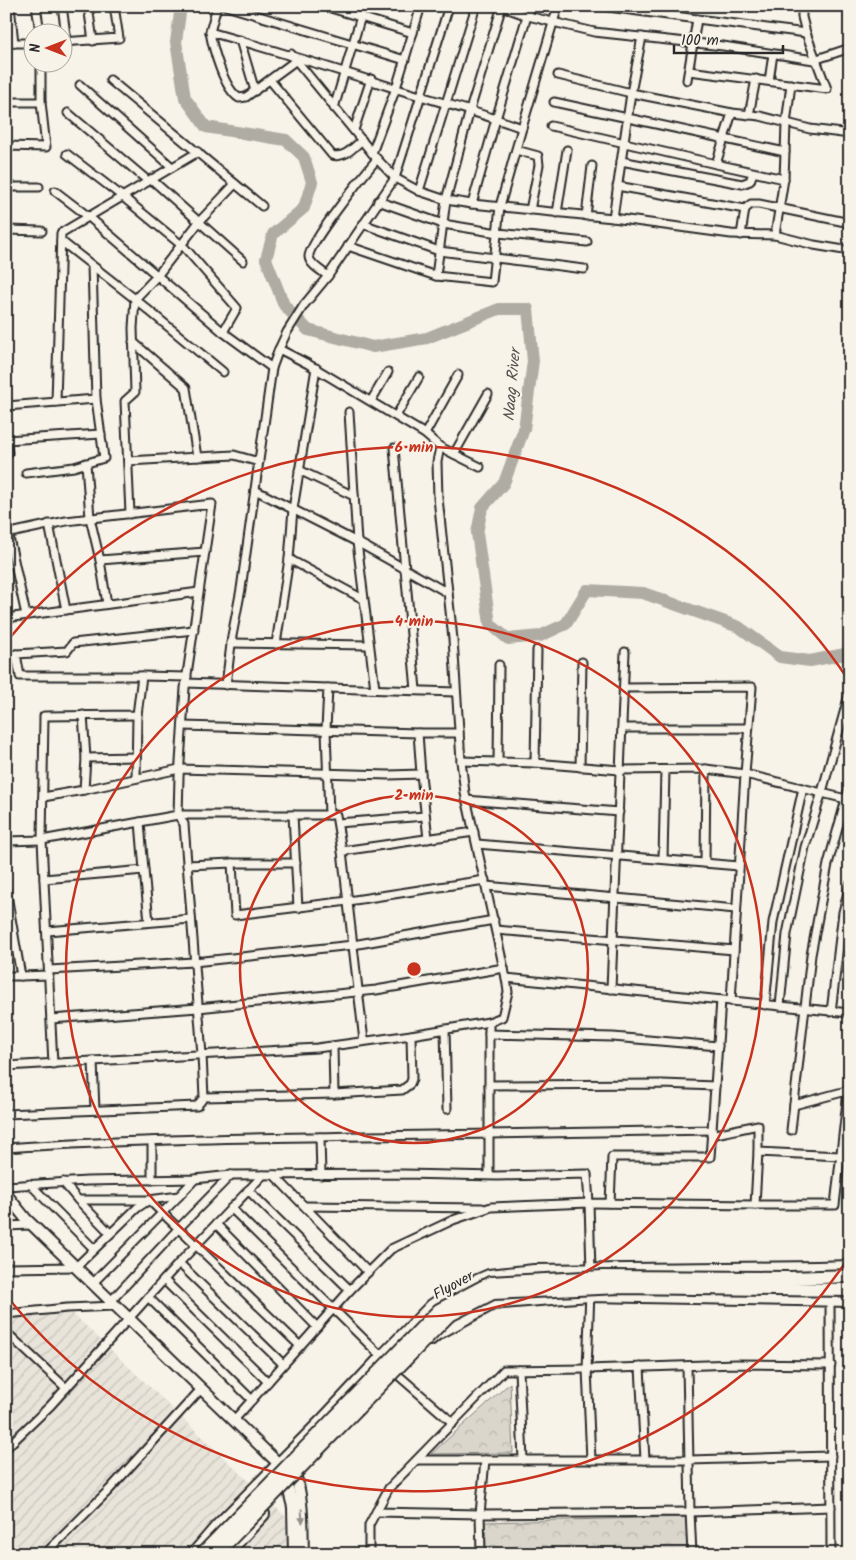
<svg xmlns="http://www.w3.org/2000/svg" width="856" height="1560" font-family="Kalam,sans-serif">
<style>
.industrial{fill:url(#industrial-furrows)}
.park{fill:url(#park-crowns);stroke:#82807c}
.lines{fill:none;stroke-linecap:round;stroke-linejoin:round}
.river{stroke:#afaca4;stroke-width:12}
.street-casing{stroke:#2b2b2b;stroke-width:11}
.secondary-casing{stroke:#2b2b2b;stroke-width:14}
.highway-casing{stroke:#2b2b2b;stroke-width:16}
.street{stroke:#f7f3e8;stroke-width:7}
.secondary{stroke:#f7f3e8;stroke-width:10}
.highway{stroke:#f7f3e8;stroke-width:12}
.highway-bridge-casing{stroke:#2b2b2b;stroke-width:16;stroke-linecap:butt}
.highway-bridge{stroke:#f7f3e8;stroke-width:12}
.oneway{fill:#918f8a}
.ring{fill:none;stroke:#c8321e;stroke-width:2.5}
.labels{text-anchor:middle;stroke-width:4.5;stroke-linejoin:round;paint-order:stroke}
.street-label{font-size:15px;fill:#2b2b2b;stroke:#f7f3e8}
.water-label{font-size:16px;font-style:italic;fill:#53524f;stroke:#f7f3e8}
.centre{fill:#c8321e;stroke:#f7f3e8;stroke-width:2.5}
.ring-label{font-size:15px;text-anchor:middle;font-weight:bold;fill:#c8321e;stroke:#f7f3e8;stroke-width:4.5;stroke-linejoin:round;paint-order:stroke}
</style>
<defs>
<pattern id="industrial-furrows" width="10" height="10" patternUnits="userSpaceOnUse" patternTransform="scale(1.25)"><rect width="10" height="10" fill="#e8e4da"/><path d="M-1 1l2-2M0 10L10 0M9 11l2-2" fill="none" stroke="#c7c4bb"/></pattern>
<pattern id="park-crowns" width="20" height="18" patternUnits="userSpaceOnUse" patternTransform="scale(1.25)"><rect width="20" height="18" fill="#dad6cc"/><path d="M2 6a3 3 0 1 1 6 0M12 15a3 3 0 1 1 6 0" fill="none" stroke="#bbb8af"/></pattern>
</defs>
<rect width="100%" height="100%" fill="#f7f3e8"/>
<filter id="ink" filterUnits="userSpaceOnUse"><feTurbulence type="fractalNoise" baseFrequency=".02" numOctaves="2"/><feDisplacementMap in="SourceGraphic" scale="10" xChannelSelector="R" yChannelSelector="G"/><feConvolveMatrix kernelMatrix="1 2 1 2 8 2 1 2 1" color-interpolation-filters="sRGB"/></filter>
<g filter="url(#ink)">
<polygon class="industrial" points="67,1308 286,1517 287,1554 6,1554 6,1311"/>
<g class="park">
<polygon points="510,1383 513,1453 431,1454"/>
<polygon points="686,1517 688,1554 486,1554 485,1522"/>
</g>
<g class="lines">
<polyline class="river" points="181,6 176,42 185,98 206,127 286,140 304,157 312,182 304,208 273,234 266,259 284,305 308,330 373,347 427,338 499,309 528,309 533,361 524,429 504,483 482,508 477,533 490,624 508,639 540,636 566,624 587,590 643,593 739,627 780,657 810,661 850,653"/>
<defs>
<g id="street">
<polyline points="10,6 14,43"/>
<polyline points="36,6 40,32"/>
<polyline points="62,6 67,42"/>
<polyline points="88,6 93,41"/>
<path d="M217 6 210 32C273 50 335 69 397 89 439 102 481 113 522 128L558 6"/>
<polyline points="226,6 405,60"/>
<polyline points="324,6 413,33"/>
<polyline points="410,6 420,10"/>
<polyline points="476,6 419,191 446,200 472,204 613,218 731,234 775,235 814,245 850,251"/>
<polyline points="500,6 528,16 594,32 723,46 814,60 850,48"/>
<polyline points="502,6 470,110 446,200 436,276 492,282 500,206 522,128"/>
<polyline points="601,6 697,19"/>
<path d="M210 32C213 49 224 89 239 98L246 97 295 61"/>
<polyline points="240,40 255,91"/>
<polyline points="62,42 119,38 114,6"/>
<polyline points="6,43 32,43"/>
<polyline points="689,71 827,89 806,33"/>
<polyline points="558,75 631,93 732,113 760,116 810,129 850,134"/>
<polyline points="110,80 262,206"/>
<path d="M270 80 332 155C344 159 353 148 362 140"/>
<polyline points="687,80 697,19 806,33 802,17 802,6"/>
<polyline points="769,81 773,54"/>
<polyline points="80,85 172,167"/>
<polyline points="6,102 41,102"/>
<polyline points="554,102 785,152 786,124 791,84"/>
<polyline points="334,108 364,6"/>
<polyline points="68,113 148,181"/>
<polyline points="749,115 756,79"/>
<polyline points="551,126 716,164 732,113"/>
<polyline points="354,130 371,79"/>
<polyline points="6,146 46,147 41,102 41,62"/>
<polyline points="516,150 538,156 539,165 530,210"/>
<polyline points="372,153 396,88 421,6"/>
<polyline points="67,154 123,197 185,248 237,308 223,332"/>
<polyline points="621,161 742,184 750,181 753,173"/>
<polyline points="716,164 784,179"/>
<polyline points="151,179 243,261"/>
<polyline points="617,186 745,209"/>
<polyline points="6,187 39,187"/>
<polyline points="55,191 89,217 223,332 272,368 279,349 308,364 425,434 440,447 437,462 438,498 453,639 461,761 465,793 506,978 508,992 502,1017 489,1022"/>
<polyline points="419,191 395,178 449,6"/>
<polyline points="378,201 443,224 498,233 587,242"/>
<polyline points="472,204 496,119 530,6"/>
<polyline points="557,213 567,150"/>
<polyline points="586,216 592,166"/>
<polyline points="613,218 631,93 642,37"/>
<polyline points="363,224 439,251 584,269"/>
<polyline points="6,230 42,231"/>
<polyline points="741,235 745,209 751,204 759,204 850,223"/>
<polyline points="775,235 784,179 785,152"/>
<polyline points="61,241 135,299 223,372"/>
<polyline points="348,246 436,276"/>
<path d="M328 276C322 271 310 265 309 257 307 245 366 172 377 159"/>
<polyline points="133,342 186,388 197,457"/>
<polyline points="279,349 287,332 304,305 328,276 395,178 377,159 291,54"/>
<polyline points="371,401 388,372"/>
<polyline points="56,402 61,233 198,152"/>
<polyline points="6,406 96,399"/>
<polyline points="349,412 357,542 375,689"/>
<polyline points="396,416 419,377"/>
<polyline points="425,434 458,375"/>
<polyline points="6,440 101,434"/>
<polyline points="6,441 8,453 6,455"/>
<polyline points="440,447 480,467"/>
<polyline points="394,448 416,690"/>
<polyline points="454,454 488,394"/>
<polyline points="128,461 234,455 259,462"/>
<polyline points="86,463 90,518 100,560 107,604"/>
<polyline points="299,470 354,496"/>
<polyline points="26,473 74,467 104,458 96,399 92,266"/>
<polyline points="255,490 357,542 448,593"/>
<polyline points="130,514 125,401 135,392 133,328 135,299 157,276 199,222 235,184"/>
<polyline points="49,524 66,610"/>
<polyline points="8,533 26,615"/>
<polyline points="6,534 66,521 212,504 185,688 179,777 178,815 184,824 202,1055 204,1097 197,1106 6,1114"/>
<polyline points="289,559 363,599"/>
<polyline points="100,560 205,552"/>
<polyline points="6,618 199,592"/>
<polyline points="231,643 369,645"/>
<polyline points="276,644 289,559 293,509 316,368"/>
<polyline points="6,657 16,654"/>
<polyline points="142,676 187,677"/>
<polyline points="186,683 328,688 326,730 329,815"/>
<polyline points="226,685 232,636 241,589 272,368"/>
<polyline points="328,688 456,692"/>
<polyline points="624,688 752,687 745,774 850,800"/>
<polyline points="83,715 86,758 84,790"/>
<polyline points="183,726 418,733 421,774"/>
<polyline points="622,728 748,728"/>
<polyline points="418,733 459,733"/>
<polyline points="86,758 136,757"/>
<polyline points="461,761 535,763 620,770 706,769 745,774 731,1001"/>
<polyline points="498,763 499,665"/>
<polyline points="535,763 537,650"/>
<polyline points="580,767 582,662"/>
<polyline points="136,778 137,715"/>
<polyline points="43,797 84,790 179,769 389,775 421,774 428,839"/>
<polyline points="466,800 619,812"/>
<polyline points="293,815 298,908"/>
<polyline points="140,822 144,870"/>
<polyline points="338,823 425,816"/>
<polyline points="6,841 42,840 178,815 336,815 342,851"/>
<polyline points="477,844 739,866"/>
<polyline points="663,859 665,770"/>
<polyline points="232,863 296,863"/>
<polyline points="705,863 706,769"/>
<polyline points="187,865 232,863 235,915 348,901 485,880"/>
<polyline points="44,879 144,870 149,922"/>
<polyline points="486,886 736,909"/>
<polyline points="6,889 21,976 6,976"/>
<polyline points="496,930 734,950"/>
<polyline points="47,931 191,919"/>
<polyline points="49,970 194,962 353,945 494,920"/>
<polyline points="21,976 49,975"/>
<polyline points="506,978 850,1013"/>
<polyline points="611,989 625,652"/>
<polyline points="765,1005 773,922 803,788"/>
<polyline points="780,1006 787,934 805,847 822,792 850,691"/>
<polyline points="831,1012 843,912 850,884"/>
<polyline points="51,1019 198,1008 376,990 504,968"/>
<polyline points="445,1029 447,1109"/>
<polyline points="489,1034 613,1037 718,1046"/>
<polyline points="364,1041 342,851 474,832"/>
<polyline points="333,1046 334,1094"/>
<polyline points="93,1061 95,1110"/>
<polyline points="53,1064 42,840 44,716 137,715 142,676 20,676 16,654 67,651 73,643 194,630"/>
<polyline points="6,1066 317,1048 411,1035 489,1022 489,1134 712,1130 721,1000"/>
<polyline points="489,1085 663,1084 715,1086"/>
<polyline points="204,1097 334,1094 402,1090 410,1084 412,1079 411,1035"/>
<polyline points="794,1105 850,1090"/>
<polyline points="791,1130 811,955 828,864 850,785"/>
<polyline points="711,1135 758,1125 758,1152"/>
<polyline points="320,1137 321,1175"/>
<polyline points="152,1141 152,1180"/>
<path d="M6 1148C167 1137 328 1137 489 1134V1175"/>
<polyline points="274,1175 368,1272"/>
<polyline points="63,1182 78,1200 149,1200 300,1346"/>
<polyline points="30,1184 94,1249"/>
<polyline points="6,1186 87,1181 195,1179 231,1175 404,1174 497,1176 587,1174 589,1203 755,1205 835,1205 850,1075"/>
<polyline points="248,1190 350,1290"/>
<polyline points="78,1200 110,1233"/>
<polyline points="610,1203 612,1157 710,1157 712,1130"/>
<polyline points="755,1205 758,1152 840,1156"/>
<polyline points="305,1206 482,1208"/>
<polyline points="231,1208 382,1357"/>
<polyline points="216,1224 317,1327"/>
<polyline points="6,1226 31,1225"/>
<polyline points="179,1263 283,1364"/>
<polyline points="6,1268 76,1267 137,1208 149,1200 179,1196 195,1179"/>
<polyline points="164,1280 268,1382"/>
<polyline points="92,1284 179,1196"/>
<polyline points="590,1292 587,1369 591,1460"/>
<polyline points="148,1297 252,1400"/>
<polyline points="830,1299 831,1554"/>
<polyline points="110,1302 178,1229 231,1175"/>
<polyline points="6,1314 67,1308 115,1306"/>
<polyline points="6,1332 66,1388"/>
<polyline points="687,1366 690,1512 831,1507"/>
<polyline points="640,1367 645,1460"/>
<polyline points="519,1370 523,1460"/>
<polyline points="398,1375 453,1423"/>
<polyline points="234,1420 350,1290 391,1249 453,1220 491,1207 589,1203 591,1271"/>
<polyline points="6,1448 50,1406 179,1263 263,1175"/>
<polyline points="417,1460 689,1460 831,1456"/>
<polyline points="376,1512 480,1514 690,1512 692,1554"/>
<polyline points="45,1554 109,1490 202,1388"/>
<polyline points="369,1554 369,1525 389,1488 504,1370 587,1369 736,1364 831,1365"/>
<polyline points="481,1554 480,1514 485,1460"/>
</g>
<g id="secondary">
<polyline points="6,1194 26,1219 279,1464 288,1487 293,1507 294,1554"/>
<path d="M293 1469C304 1496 302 1525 303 1554"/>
</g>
<g id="highway">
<polyline points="430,1339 436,1334 493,1303 502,1302 589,1295 850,1300"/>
<polyline points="194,1554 218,1526 322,1421 382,1357 432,1306 454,1291 489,1276 534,1271 817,1268 850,1267"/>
<polyline points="226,1554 263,1514"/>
</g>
</defs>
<use href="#street" class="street-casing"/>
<use href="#secondary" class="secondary-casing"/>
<use href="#highway" class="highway-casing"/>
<use href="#street" class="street"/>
<use href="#secondary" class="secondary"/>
<use href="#highway" class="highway"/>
<defs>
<g id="highway-bridge">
<polyline points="202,1554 439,1310 490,1283 603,1277 790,1278 850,1276"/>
<polyline points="216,1554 448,1316 493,1293 620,1287 850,1290"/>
</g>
</defs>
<use href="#highway-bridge" class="highway-bridge-casing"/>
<use href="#highway-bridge" class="highway-bridge"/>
</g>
<defs><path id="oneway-solid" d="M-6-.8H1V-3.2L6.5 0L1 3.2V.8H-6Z" transform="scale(1.25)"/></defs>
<use class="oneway" href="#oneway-solid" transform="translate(302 1516) rotate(87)"/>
</g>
<g class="ring">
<circle cx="414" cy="969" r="174"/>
<circle cx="414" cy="969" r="348"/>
<path d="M849 1257A522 522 0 0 1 8 1298M8 640A522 522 0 0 1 849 681"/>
</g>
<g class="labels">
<g class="street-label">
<text transform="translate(453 1285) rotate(-29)" y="5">Flyover</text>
</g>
<g class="water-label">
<text transform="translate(511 385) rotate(-85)" y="6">Naag River</text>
</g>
</g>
<circle cx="414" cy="969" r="8" class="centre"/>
<g class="ring-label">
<text x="414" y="452">6 min</text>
<text x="414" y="626">4 min</text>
<text x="414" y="800">2 min</text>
</g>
<rect width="856" height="1560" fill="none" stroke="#f7f3e8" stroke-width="25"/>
<rect x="12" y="12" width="831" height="1535" fill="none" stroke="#2b2b2b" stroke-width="2" filter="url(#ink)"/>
<g transform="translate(48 48) rotate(270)"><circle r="24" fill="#f7f3e8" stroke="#a5a39c"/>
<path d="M0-4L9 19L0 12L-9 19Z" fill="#c8321e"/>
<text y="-8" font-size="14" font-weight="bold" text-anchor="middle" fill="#2b2b2b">N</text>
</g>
<path d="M674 45v8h109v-8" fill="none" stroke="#2b2b2b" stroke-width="2.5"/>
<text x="681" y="45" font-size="15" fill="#2b2b2b" stroke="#f7f3e8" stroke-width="4" paint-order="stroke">100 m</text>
</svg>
